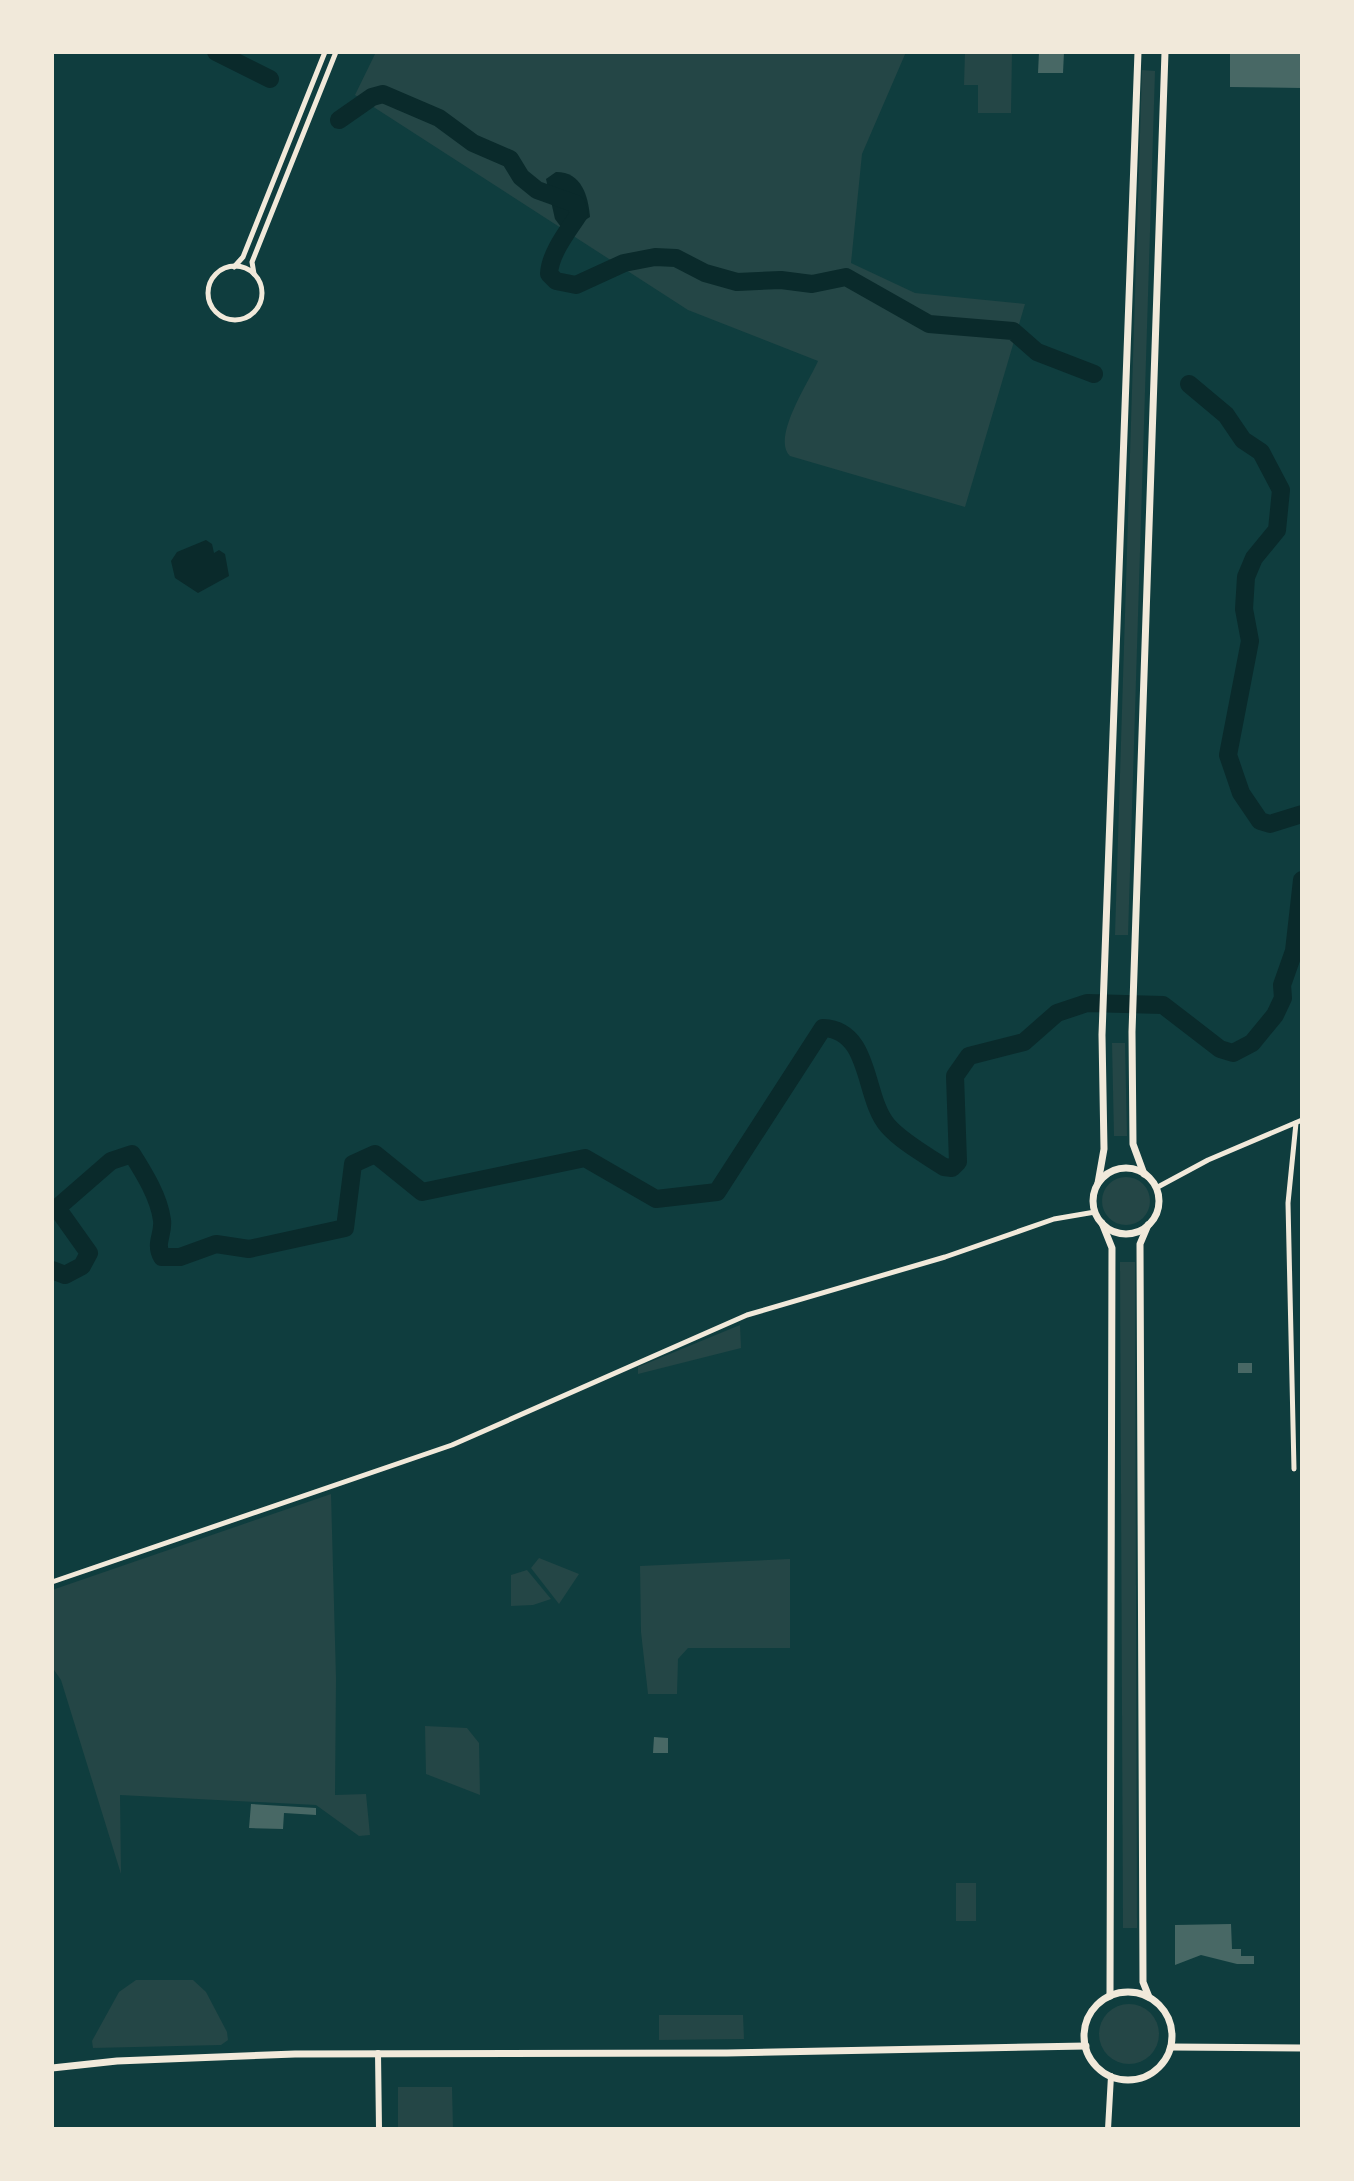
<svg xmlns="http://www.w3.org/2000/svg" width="1354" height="2181" font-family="Merriweather,serif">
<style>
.green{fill:#244646}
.water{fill:#0a2a2b}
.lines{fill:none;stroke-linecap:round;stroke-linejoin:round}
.river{stroke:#0a2a2b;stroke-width:18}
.building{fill:#486865}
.minor{stroke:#f1e9da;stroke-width:5}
.tertiary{stroke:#f1e9da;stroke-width:6}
.secondary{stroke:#f1e9da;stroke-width:7}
</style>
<rect width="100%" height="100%" fill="#0f3d3e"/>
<g class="green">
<path d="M376 52H906L862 154 851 263 915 293 1025 304 965 507 790 456C771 438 809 382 818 361L688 310 355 95Z"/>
<polygon points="965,52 1012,52 1011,113 978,113 978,85 964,85"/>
<polygon points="1142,70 1155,71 1128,935 1115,935"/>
<polygon points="1112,1043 1125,1043 1127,1136 1114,1136"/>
<circle cx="1126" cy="1201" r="24"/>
<polygon points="1120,1262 1135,1262 1137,1928 1123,1928"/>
<polygon points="740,1325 741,1348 638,1374 638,1367"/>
<polygon points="331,1494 336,1678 335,1795 366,1794 370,1835 359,1836 316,1805 120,1795 121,1874 61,1680 52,1667 52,1590"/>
<polygon points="539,1558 579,1574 559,1604 531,1568"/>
<polygon points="790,1559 790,1648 688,1648 678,1659 677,1694 648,1694 641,1632 640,1566"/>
<polygon points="527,1570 551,1599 533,1605 511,1606 511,1575"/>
<polygon points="425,1726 467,1728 479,1743 480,1795 426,1774"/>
<rect x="956" y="1883" width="20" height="38"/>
<polygon points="136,1980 193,1980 206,1992 227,2032 228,2040 221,2045 93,2048 92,2041 119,1992"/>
<circle cx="1129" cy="2034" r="30"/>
<polygon points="659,2015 743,2015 744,2039 659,2040"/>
<polygon points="398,2087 452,2087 453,2129 398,2129"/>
</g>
<g class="water">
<path d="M556 172C582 172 588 196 590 217L572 228 561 227 555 219 546 179Z"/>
<polygon points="206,540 212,544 214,553 219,550 225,554 229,576 198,593 175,578 171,561 177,552"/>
</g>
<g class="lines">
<g class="river">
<polyline points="216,52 270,79"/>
<path d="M339 120 372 97 383 94 439 118 473 143 510 159 521 177 537 190 576 204 579 214C568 231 550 253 549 274L556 281 576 285 624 263 655 257 676 258 705 273 737 282 781 280 812 284 846 277 929 324 1013 331 1037 352 1094 374"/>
<polyline points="1189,384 1226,415 1243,440 1261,452 1281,490 1277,530 1254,558 1246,577 1244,609 1250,641 1228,755 1241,793 1260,821 1270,824 1302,814"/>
<path d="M52 1270 65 1275 82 1266 89 1253 57 1208 111 1161 132 1154C144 1173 159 1197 162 1220 164 1234 154 1243 162 1257H180L216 1244 249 1249 345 1228 353 1164 375 1154 422 1192 585 1158 656 1199 717 1192 823 1028C872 1030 863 1098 888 1126 902 1142 926 1155 944 1167L952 1168 958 1162 955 1076 969 1056 1024 1042 1057 1013 1087 1003 1163 1005 1220 1049 1233 1053 1252 1043 1275 1015 1283 998 1282 985 1294 951 1302 880"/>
</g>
</g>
<g class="building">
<polygon points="1039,52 1064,52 1063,73 1038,73"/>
<polygon points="1230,52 1302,52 1302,88 1230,87"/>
<rect x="1238" y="1363" width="14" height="10"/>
<polygon points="654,1737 668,1738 668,1753 653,1753"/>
<polygon points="251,1804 316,1808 316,1815 284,1813 283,1829 249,1828"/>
<polygon points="1231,1924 1232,1949 1241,1949 1241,1956 1254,1956 1254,1964 1237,1964 1201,1955 1175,1965 1175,1925"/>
</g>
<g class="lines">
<g class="minor">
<circle cx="235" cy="293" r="27"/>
<polyline points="234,267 243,257 325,52"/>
<polyline points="254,274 252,262 336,52"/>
<polyline points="1156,1188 1208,1160 1302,1120"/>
<polyline points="1294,1469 1288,1203 1296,1123"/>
<polyline points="52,1582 452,1445 747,1315 945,1257 1054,1219 1095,1212"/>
</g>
<g class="tertiary">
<polyline points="378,2053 379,2129"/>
<polyline points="1108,2129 1111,2076"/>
</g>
<g class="secondary">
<circle cx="1126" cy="1201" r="33"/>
<polyline points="1144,1174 1133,1144 1132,1032 1165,52"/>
<polyline points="1098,1183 1104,1149 1102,1035 1138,52"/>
<polyline points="1102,1223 1112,1248 1110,1996"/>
<polyline points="1148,1225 1140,1244 1143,1982 1149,1997"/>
<circle cx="1128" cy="2036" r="44"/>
<polyline points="1171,2047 1302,2048"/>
<polyline points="52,2068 117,2061 295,2054 727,2053 1086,2046"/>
</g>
</g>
<rect width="1354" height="2181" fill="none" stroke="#f1e9da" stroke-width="108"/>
</svg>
